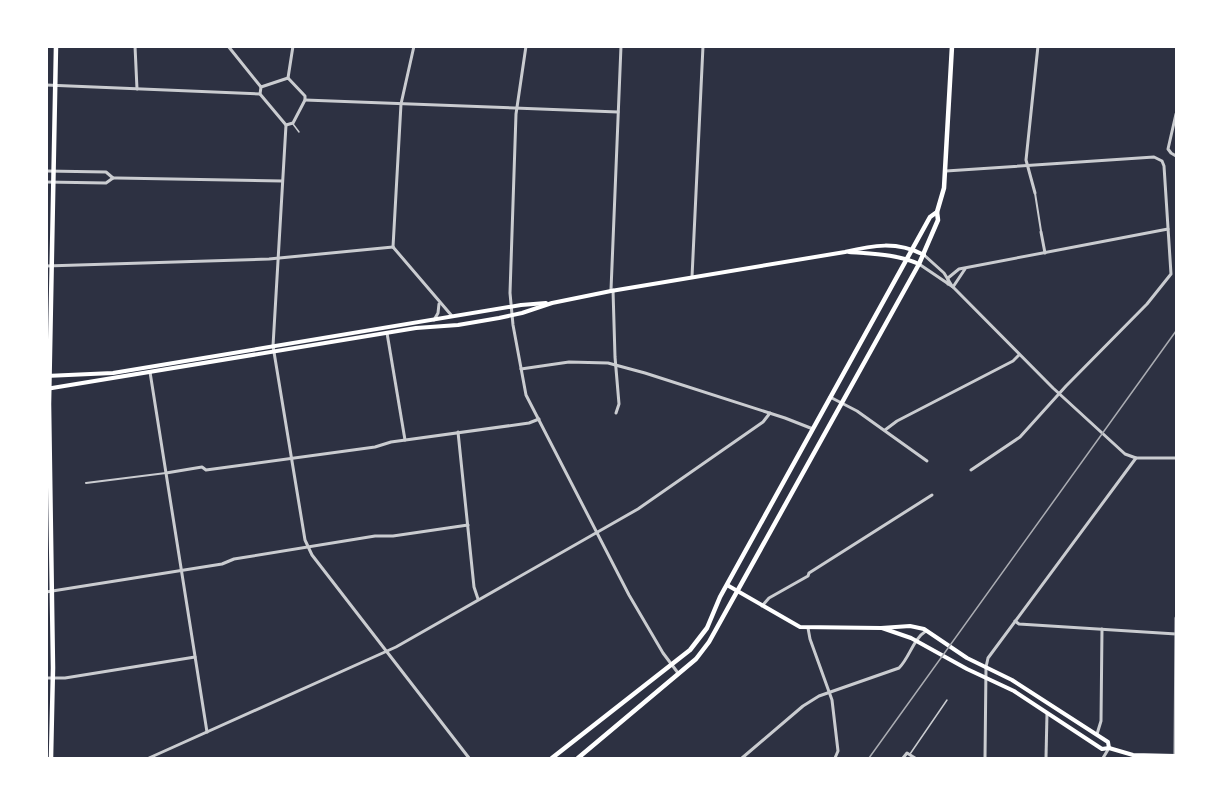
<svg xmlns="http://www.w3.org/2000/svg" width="1223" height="805" font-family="Jost,sans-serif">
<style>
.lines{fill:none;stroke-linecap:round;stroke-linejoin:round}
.service{stroke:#caccd0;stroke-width:1.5}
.pedestrian{stroke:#caccd0;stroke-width:2}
.minor{stroke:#caccd0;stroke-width:3}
.secondary{stroke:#fff;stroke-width:4}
.primary{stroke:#fff;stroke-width:4.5}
.tram{stroke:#abadb3;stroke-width:1.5}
</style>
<rect width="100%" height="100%" fill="#2d3142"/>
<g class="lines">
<g class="service">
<polyline points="293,124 299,132"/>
<polyline points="910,754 947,700"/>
</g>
<g class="pedestrian">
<polyline points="1035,193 1041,231"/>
<polyline points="86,483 166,473"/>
</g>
<g class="minor">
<polyline points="135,46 137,89"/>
<polyline points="228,46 261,87"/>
<polyline points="526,46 516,114 510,293 513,325 526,395 629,595 663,653 678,673"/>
<polygon points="288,78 305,96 305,100 293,123 286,125 260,94 261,87"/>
<polyline points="288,78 293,46"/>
<polyline points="46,85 260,94"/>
<polyline points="305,100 618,112"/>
<polyline points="1176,114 1168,149 1171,153 1176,156"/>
<polyline points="286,125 273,346 305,540 312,555 469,758"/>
<polyline points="46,171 106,172 113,178"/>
<polyline points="946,171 1154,157 1162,161 1164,166 1171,274 1147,304 1066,386 1020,437 971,470"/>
<polyline points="46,182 106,183 113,178 117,178 282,181"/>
<polyline points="1035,193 1026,160 1038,46"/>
<polyline points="1041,232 1045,253"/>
<polyline points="393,247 401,104 414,46"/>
<polyline points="393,247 452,316"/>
<polyline points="924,255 944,273 952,286"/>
<polyline points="919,264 953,287 1053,388 1125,454 1136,458 1176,458"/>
<polyline points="46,266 269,259 393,247"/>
<polyline points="692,277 703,46"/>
<polyline points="948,284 948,278 959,269 1168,229"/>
<polyline points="953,287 965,269"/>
<polyline points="611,290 621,46"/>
<polyline points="613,290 615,357 619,404 616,413"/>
<polyline points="434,320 438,313 439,304"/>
<polyline points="387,333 405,440"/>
<polyline points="521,369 569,362 608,363 645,373 785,418 813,429"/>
<polyline points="150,372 207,732"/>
<polyline points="830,397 857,411 927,461"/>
<polyline points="885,430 897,421 1013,361 1019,355"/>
<polyline points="458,432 474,587 478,599"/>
<polyline points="166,473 202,467 206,470 375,447 391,442 529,423 539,419"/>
<polyline points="46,592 222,564 234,559 375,536 393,536 468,525"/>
<polyline points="762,606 769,598 808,576 809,573 932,495"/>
<polyline points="1015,621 1019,624 1176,634"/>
<polyline points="808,628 810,639 832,700 838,751 835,758"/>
<polyline points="46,678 65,678 195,657"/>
<polyline points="1097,734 1101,721 1102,629"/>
<polyline points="1175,756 1176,618"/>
<polyline points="149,758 396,647 638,509 763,422 770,413"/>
<path d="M742 758 803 706 819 696 899 668C910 657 913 639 926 631"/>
<polyline points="903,758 907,753 915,758"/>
<polyline points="985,758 986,667 988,658 1136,458"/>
<polyline points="1046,758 1047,713"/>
<polyline points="1103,758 1109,748"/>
</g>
<g class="secondary">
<path d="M849 252C874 254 896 254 919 264"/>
<polyline points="46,376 113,373 521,305 546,303"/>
<path d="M46 389 416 328 458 325 499 318 522 313 552 303 611 291 845 252C873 245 897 241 924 255"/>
<polyline points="727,585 800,627 881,628 910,626 924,629 967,658 1012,680 1108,742 1109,748"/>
<polyline points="882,628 911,638 967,669 1014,691 1102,749 1109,748 1133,755 1176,756"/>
</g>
<g class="primary">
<polyline points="51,758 53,668 49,404 56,46"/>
<polyline points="552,758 690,650 707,628 720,597 930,217 937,212 944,188 952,46"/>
<polyline points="578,758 696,659 709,642 919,264 938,220 937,212"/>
</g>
<polyline class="tram" points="869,758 1176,331"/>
</g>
<rect width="1223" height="805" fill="none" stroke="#ffffff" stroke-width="96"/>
</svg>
